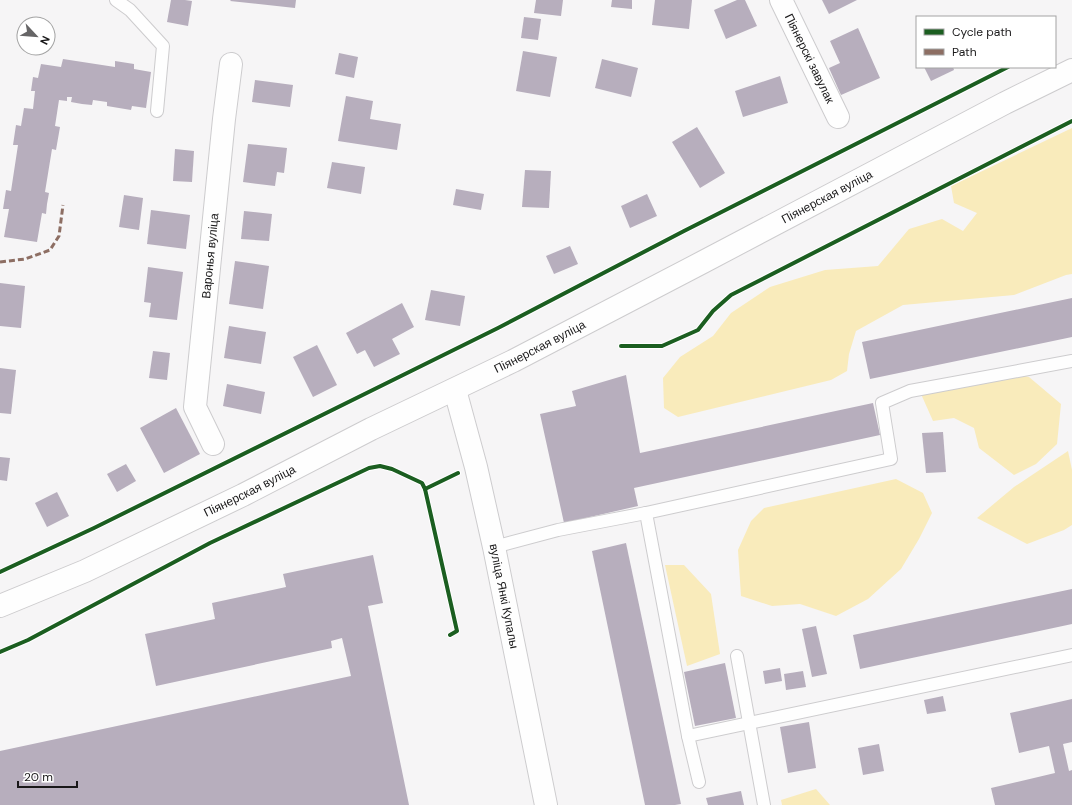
<svg xmlns="http://www.w3.org/2000/svg" width="1072" height="805" font-family="'DM Sans',sans-serif">
<style>
.green{fill:#f9ebbb}
.building{fill:#b7aebd}
.lines{fill:none;stroke-linecap:round;stroke-linejoin:round}
.lane-casing{stroke:#cdccce;stroke-width:14}
.street-casing{stroke:#cdccce;stroke-width:24}
.primary-casing{stroke:#cdccce;stroke-width:24}
.lane{stroke:#fefefe;stroke-width:12}
.street{stroke:#fefefe;stroke-width:22}
.primary{stroke:#fefefe;stroke-width:22}
.quiet{stroke:#8d6e63;stroke-width:3;stroke-dasharray:6 3;stroke-linecap:butt}
.cycleway-casing{stroke:#fff;stroke-width:6}
.cycleway{stroke:#1b5e20;stroke-width:4}
.labels{text-anchor:middle;stroke-width:4;stroke-linejoin:round;paint-order:stroke}
.street-label{font-size:12px;fill:#191819;stroke:#fff}
</style>
<rect width="100%" height="100%" fill="#f6f5f6"/>
<g class="green">
<polygon points="1072,128 1072,274 1066,275 1014,295 903,305 856,331 849,354 847,371 831,380 678,417 664,408 663,378 680,357 713,336 731,313 770,287 825,270 878,266 909,229 942,219 963,231 977,213 954,203 951,186"/>
<polygon points="999,370 1029,377 1061,404 1057,444 1036,464 1014,475 979,448 974,428 954,418 933,421 921,394"/>
<polygon points="1068,451 1072,470 1072,525 1064,530 1027,544 977,518 1014,487"/>
<polygon points="896,479 923,493 932,513 919,539 901,569 868,599 836,616 800,604 772,606 741,596 738,550 751,521 764,508"/>
<polygon points="665,565 684,565 711,594 720,654 687,666"/>
<polygon points="816,789 830,805 782,805 781,800"/>
</g>
<g class="building">
<polygon points="171,0 185,0 192,1 188,26 167,22"/>
<polygon points="231,0 296,0 295,8 230,1"/>
<polygon points="536,0 563,0 561,16 534,13"/>
<polygon points="612,0 632,0 632,9 611,7"/>
<polygon points="655,0 692,0 689,29 652,25"/>
<polygon points="737,0 745,0 757,26 726,39 714,10"/>
<polygon points="822,0 857,0 829,14"/>
<polygon points="524,17 541,19 538,40 521,38"/>
<polygon points="858,28 880,78 841,95 829,68 840,63 830,41"/>
<polygon points="523,51 557,57 550,97 516,91"/>
<polygon points="339,53 358,57 354,78 335,74"/>
<polygon points="63,59 115,67 115,61 134,64 134,69 151,72 146,108 132,106 131,110 107,106 107,102 93,100 92,105 82,104 71,102 72,97 67,97 67,101 59,100 55,126 60,127 56,150 52,149 45,192 49,193 47,204 46,214 42,213 37,242 4,237 9,209 3,209 6,190 11,191 18,145 13,145 16,125 21,126 24,108 33,109 35,91 31,91 33,77 38,78 41,64 61,67"/>
<polygon points="602,59 638,68 631,97 595,88"/>
<polygon points="924,67 953,67 954,70 931,81"/>
<polygon points="780,76 788,103 743,117 735,91"/>
<polygon points="255,80 293,85 290,107 252,102"/>
<polygon points="346,96 373,101 370,119 401,124 397,150 338,141"/>
<polygon points="697,127 725,173 700,188 672,142"/>
<polygon points="248,144 287,148 284,173 277,172 275,186 243,182"/>
<polygon points="175,149 194,151 192,182 173,181"/>
<polygon points="332,162 365,167 361,194 327,188"/>
<polygon points="525,170 551,171 549,208 522,207"/>
<polygon points="456,189 484,194 481,210 453,205"/>
<polygon points="647,194 657,216 630,228 621,206"/>
<polygon points="124,195 143,198 139,230 119,227"/>
<polygon points="151,210 190,215 186,249 147,244"/>
<polygon points="244,211 272,214 269,241 241,239"/>
<polygon points="570,246 578,264 554,274 546,256"/>
<polygon points="235,261 269,266 263,309 229,304"/>
<polygon points="148,267 183,272 177,320 149,317 151,303 144,302"/>
<polygon points="0,283 25,286 21,328 0,326"/>
<polygon points="431,290 465,296 460,326 425,320"/>
<polygon points="1072,298 1072,337 870,379 862,342"/>
<polygon points="402,303 414,327 392,339 400,354 374,367 365,350 357,354 346,333"/>
<polygon points="229,326 266,332 261,364 224,358"/>
<polygon points="317,345 337,385 313,397 293,357"/>
<polygon points="153,351 170,353 167,380 149,378"/>
<polygon points="0,368 16,370 11,414 0,413"/>
<polygon points="626,375 640,453 873,403 880,435 634,488 638,506 564,523 540,414 576,406 572,391"/>
<polygon points="227,384 265,392 261,414 223,406"/>
<polygon points="176,408 200,454 164,473 140,428"/>
<polygon points="943,432 946,472 926,473 922,433"/>
<polygon points="0,457 10,458 7,481 0,480"/>
<polygon points="126,464 136,481 117,492 107,474"/>
<polygon points="57,492 69,516 47,527 35,503"/>
<polygon points="626,543 681,804 675,805 645,805 592,551"/>
<polygon points="373,555 383,603 368,606 409,805 0,805 0,751 351,676 342,638 331,641 332,648 156,686 145,634 215,619 212,603 286,587 283,574"/>
<polygon points="1072,589 1072,624 860,669 853,635"/>
<polygon points="816,626 827,674 812,677 802,629"/>
<polygon points="725,663 736,718 695,726 684,672"/>
<polygon points="780,668 782,681 765,684 763,671"/>
<polygon points="803,671 806,687 786,690 784,674"/>
<polygon points="943,696 946,711 927,714 924,700"/>
<polygon points="1072,699 1072,742 1063,744 1069,771 1072,770 1072,805 995,805 991,788 1055,773 1049,746 1019,753 1010,713"/>
<polygon points="809,722 816,768 788,773 780,727"/>
<polygon points="879,744 884,771 863,775 858,748"/>
<polygon points="741,791 744,805 708,805 706,798"/>
</g>
<g class="lines">
<defs>
<g id="lane">
<polyline points="116,0 130,10 163,46 157,111"/>
<polyline points="646,513 688,736 699,782"/>
<polyline points="494,547 558,530 646,513 891,459 882,403 910,391 1072,361"/>
<polyline points="737,656 764,805"/>
<polyline points="688,736 1072,655"/>
</g>
<g id="street">
<path id="s1" d="M781 0 838 117"/>
<path id="s2" d="M213 444 195 407 224 119 231 64"/>
</g>
<g id="primary">
<path id="s3" d="M455 390 476 467 494 547 546 805"/>
<path id="s4" d="M0 606 85 571 243 495 371 429 513 361 703 262 1005 103 1072 70"/>
</g>
</defs>
<use href="#lane" class="lane-casing"/>
<use href="#street" class="street-casing"/>
<use href="#primary" class="primary-casing"/>
<use href="#lane" class="lane"/>
<use href="#street" class="street"/>
<use href="#primary" class="primary"/>
<polyline class="quiet" points="0,262 25,259 50,250 59,236 63,205"/>
<defs>
<g id="cycleway">
<polyline points="621,346 662,346 698,330 713,311 731,295 1072,121"/>
<polyline points="425,489 457,631 450,635"/>
<polyline points="0,572 94,528 498,328 684,231 1008,67"/>
<polyline points="0,652 28,640 210,543 369,468 380,466 392,469 422,483 425,489 458,473"/>
</g>
</defs>
<use href="#cycleway" class="cycleway-casing"/>
<use href="#cycleway" class="cycleway"/>
</g>
<g class="labels">
<g class="street-label">
<text dy="4" stroke="none"><textPath href="#s1" startOffset="65">Піянерскі завулак</textPath></text>
<text dy="4" stroke="none"><textPath href="#s4" startOffset="923">Піянерская вуліца</textPath></text>
<text dy="4" stroke="none"><textPath href="#s2" startOffset="193">Варонья вуліца</textPath></text>
<text dy="4" stroke="none"><textPath href="#s4" startOffset="599">Піянерская вуліца</textPath></text>
<text dy="4" stroke="none"><textPath href="#s4" startOffset="275">Піянерская вуліца</textPath></text>
<text dy="4" stroke="none"><textPath href="#s3" startOffset="212">вуліца Янкі Купалы</textPath></text>
</g>
</g>
<rect x="916" y="16" width="140" height="52" fill="#ffffff" stroke="#a3a3a3"/>
<rect x="924" y="29" width="20" height="6" fill="#1b5e20" stroke="#a3a3a3"/>
<text x="952" y="36" font-size="12" fill="#191819">Cycle path</text>
<rect x="924" y="49" width="20" height="6" fill="#8d6e63" stroke="#a3a3a3"/>
<text x="952" y="56" font-size="12" fill="#191819">Path</text>
<g transform="translate(36 36) rotate(116)"><circle r="19" fill="#ffffff" stroke="#a3a3a3"/>
<path d="M0-3L7 15L0 10L-7 15Z" fill="#666566"/>
<text y="-6" font-size="11" font-weight="bold" text-anchor="middle" fill="#191819">N</text>
</g>
<path d="M18 781v6h59v-6" fill="none" stroke="#191819" stroke-width="2"/>
<text x="24" y="781" font-size="12" fill="#191819" stroke="#ffffff" stroke-width="3" paint-order="stroke">20 m</text>
</svg>
